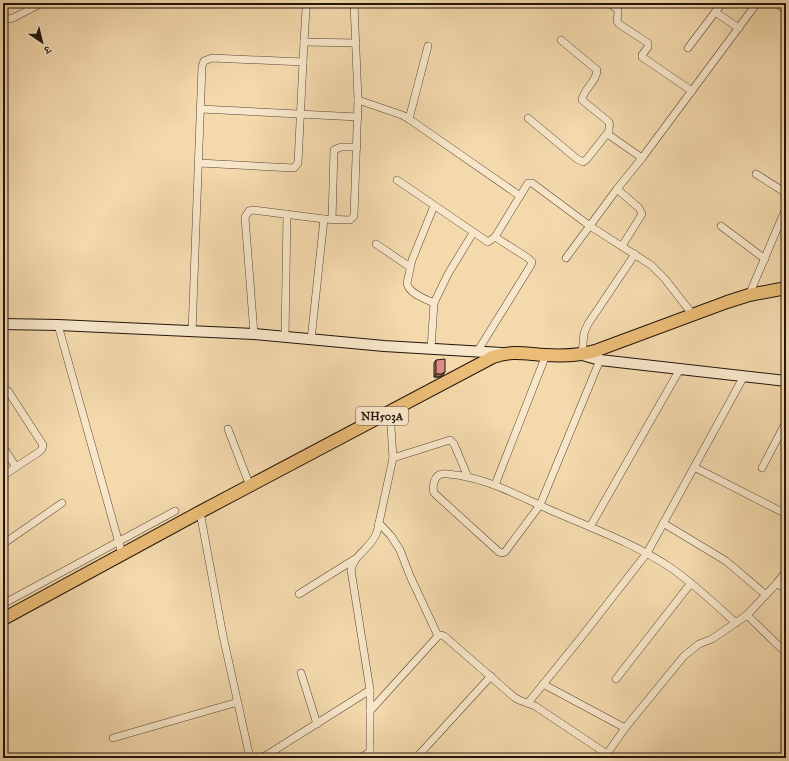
<svg xmlns="http://www.w3.org/2000/svg" width="789" height="761" font-family="'IM FELL Great Primer','Noto Serif Devanagari',serif">
<style>
.lines{fill:none;stroke-linecap:round;stroke-linejoin:round}
.street-casing{stroke:#574533;stroke-width:8}
.secondary-casing{stroke:#23140b;stroke-width:12}
.highway-casing{stroke:#23140b;stroke-width:14}
.street{stroke:#f7e6c9;stroke-width:7}
.secondary{stroke:#f7e6c9;stroke-width:10}
.highway{stroke:#eabc76;stroke-width:12}
.wall{fill:#bc7970;stroke:#23140b}
.shaded-wall{fill:#99635b;stroke:#23140b}
.building{fill:#db8d82;stroke:#23140b}
.labels{text-anchor:middle;stroke-width:3;stroke-linejoin:round;paint-order:stroke}
.shield{fill:#f7e6c9;stroke:#635344;stroke-width:1}
.shield-label{font-size:11px;font-weight:bold;fill:#23140b}
</style>
<rect width="100%" height="100%" fill="#f3d9ac"/>
<filter id="stains"><feTurbulence type="fractalNoise" baseFrequency=".005" numOctaves="4"/><feColorMatrix values="0 0 0 0 .2 0 0 0 0 .09 0 0 0 0 .02 0 0 0 .5 -.17"/></filter>
<radialGradient id="worn" r=".72"><stop offset=".6" stop-color="#630" stop-opacity="0"/><stop offset="1" stop-color="#630" stop-opacity=".3"/></radialGradient>
<g class="lines">
<defs>
<g id="street">
<path d="M609 3C621 12 618 8 617 21L619 24 648 43V47L642 55V57L692 91"/>
<polyline points="776,3 786,10"/>
<polyline points="715,12 739,28"/>
<polyline points="3,20 13,18 42,3"/>
<path d="M561 40 597 70C597 82 583 89 582 100L609 122C611 127 607 131 609 135L642 158"/>
<polyline points="304,42 356,43"/>
<polyline points="688,48 722,3"/>
<polyline points="358,100 402,115 409,119 520,196 528,183 532,183 590,226 651,265 665,279 693,315"/>
<polyline points="201,109 358,117"/>
<polyline points="528,118 577,159 583,162 587,159 609,131"/>
<polyline points="409,119 428,46"/>
<polyline points="199,163 294,168 298,163 304,42 306,9 308,3"/>
<polyline points="756,174 786,193"/>
<polyline points="397,180 488,242 495,237 520,196"/>
<polyline points="332,220 334,150 341,147 357,147"/>
<polyline points="721,226 765,259"/>
<polyline points="376,244 410,267"/>
<polyline points="622,246 642,214 639,208 617,189 642,158 757,3"/>
<polyline points="566,258 617,189"/>
<polyline points="749,295 786,208"/>
<polyline points="434,303 448,274 473,233"/>
<polyline points="58,325 122,554"/>
<polyline points="192,332 202,66 204,61 212,58 303,62"/>
<polyline points="254,334 245,217 249,211 253,210 324,219 350,220 354,216 358,100 354,3"/>
<polyline points="285,337 287,214"/>
<polyline points="311,340 324,219"/>
<path d="M431 349 434 303C425 299 408 293 407 283L412 260 434 206"/>
<polyline points="477,352 531,265 532,262 528,258 495,237"/>
<polyline points="582,355 584,333 588,324 635,254"/>
<path d="M600 360 540 505 505 552 502 553 499 552 434 493C432 487 434 475 442 474 447 473 453 475 457 475 490 480 519 496 548 509 589 527 634 543 671 568 694 584 715 604 736 623"/>
<polyline points="228,429 250,486"/>
<polyline points="3,447 16,467 39,452 42,449 43,445 8,391"/>
<polyline points="393,458 450,440 454,444 468,477"/>
<polyline points="694,467 786,514"/>
<polyline points="762,468 786,422"/>
<polyline points="3,476 16,467"/>
<polyline points="495,485 546,355"/>
<polyline points="200,512 223,636 250,758"/>
<polyline points="379,523 391,536 400,550 410,576 438,636"/>
<polyline points="663,523 726,561 766,595"/>
<polyline points="590,527 680,369"/>
<polyline points="3,544 62,503"/>
<polyline points="777,583 786,590"/>
<polyline points="299,594 355,559"/>
<polyline points="3,604 175,511"/>
<polyline points="747,615 786,653"/>
<polyline points="301,673 317,724"/>
<polyline points="616,679 691,583"/>
<polyline points="543,684 625,728"/>
<polyline points="528,703 583,635 647,553 744,376"/>
<polyline points="370,711 438,636 441,635 444,636 514,697 519,700 535,706 607,754 625,728 684,656 699,644 712,639 747,615 777,583 786,571"/>
<polyline points="113,738 238,702"/>
<polyline points="262,758 370,690"/>
<polyline points="360,758 370,752"/>
<path d="M370 758V690L351 570C354 554 371 549 377 532L393 458 390 412"/>
<polyline points="416,758 491,676"/>
</g>
<g id="secondary">
<polyline points="3,324 58,325 254,334 384,346 502,353"/>
<polyline points="582,355 600,360 786,381"/>
</g>
<path id="highway" d="M3 619 200 512 493 357C512 350 526 354 545 355 563 356 579 356 595 351L727 302 749 295 786 288"/>
</defs>
<use href="#street" class="street-casing"/>
<use href="#secondary" class="secondary-casing"/>
<use href="#highway" class="highway-casing"/>
<use href="#street" class="street"/>
<use href="#secondary" class="secondary"/>
<use href="#highway" class="highway"/>
</g>
<polygon class="wall" points="436,360 443,375 439,377 434,377 434,363"/>
<polygon class="shaded-wall" points="445,372 443,375 439,377 434,377 436,374"/>
<polygon class="building" points="445,359 445,372 441,374 436,374 436,360"/>
<g class="labels">
<rect class="shield" x="356" y="407" width="52" height="18" rx="3"/>
<g class="shield-label">
<text x="382" y="420">NH503A</text>
</g>
</g>
<rect width="789" height="761" fill="none" stroke="#f3d9ac" stroke-width="16"/>
<rect x="4" y="4" width="781" height="753" fill="none" stroke="#23140b" stroke-width="2"/>
<rect x="8" y="8" width="773" height="745" fill="none" stroke="#23140b"/>
<g transform="translate(42 42) rotate(145)" stroke="#f7e6c9" stroke-width="3" paint-order="stroke">
<path d="M0-3L7 15L0 10L-7 15Z" fill="#23140b"/>
<text y="-6" font-size="11" font-weight="bold" text-anchor="middle" fill="#23140b">उ</text>
</g>
<rect width="100%" height="100%" filter="url(#stains)"/>
<rect width="100%" height="100%" fill="url(#worn)"/>
</svg>
